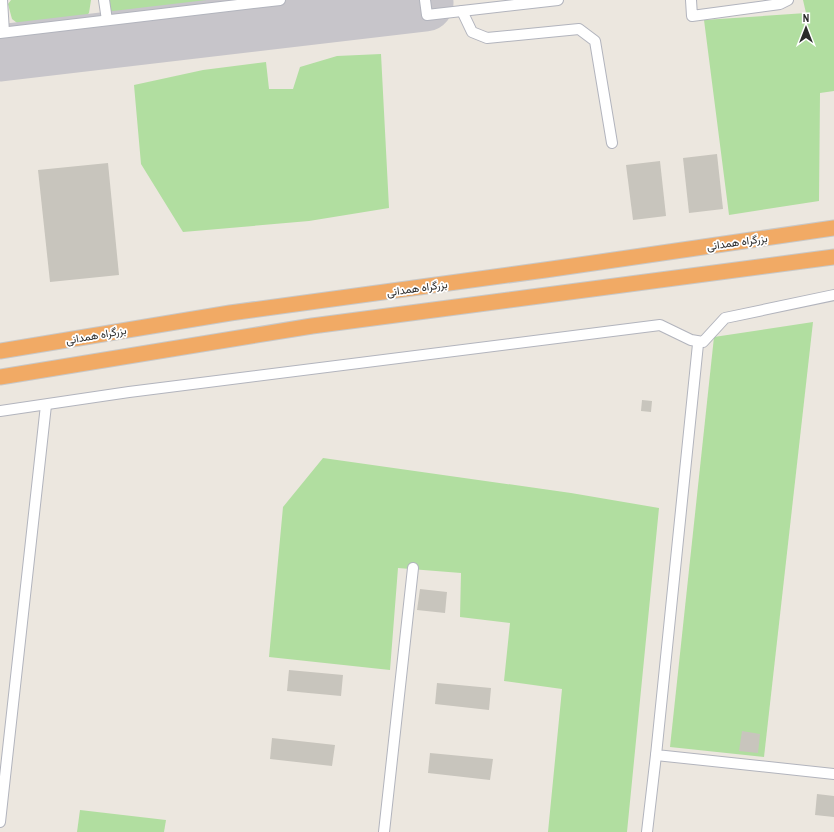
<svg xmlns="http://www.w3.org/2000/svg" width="834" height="832" font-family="'Archivo Narrow',Vazirmatn,sans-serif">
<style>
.green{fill:#b1dea0}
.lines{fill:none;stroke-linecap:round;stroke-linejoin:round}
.runway{stroke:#c7c5ca;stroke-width:57}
.building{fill:#c8c5bd}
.minor-casing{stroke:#b2b4bd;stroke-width:12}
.highway-casing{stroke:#c8c8c8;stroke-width:17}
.minor{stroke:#fff;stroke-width:10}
.highway{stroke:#f1aa65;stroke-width:15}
.labels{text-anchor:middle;stroke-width:3.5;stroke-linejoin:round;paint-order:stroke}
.street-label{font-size:11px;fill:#2b2b2b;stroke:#fff}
</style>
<rect width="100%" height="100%" fill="#ece7df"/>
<g class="green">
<polygon points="11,0 91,0 89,13 82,20 25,29 12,19 8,4"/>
<polygon points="102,0 229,0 112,14"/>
<polygon points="803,0 834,0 834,91 820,93 819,201 729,215 704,20 806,13"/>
<polygon points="381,54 389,208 309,221 183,232 141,164 134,85 203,70 266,62 269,89 293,89 300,67 337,56"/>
<polygon points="813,322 764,757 670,747 714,337"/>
<polygon points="323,458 571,493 659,508 627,832 548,832 562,689 504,681 510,623 460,617 461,573 398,568 390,670 269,657 283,507"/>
<polygon points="80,810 166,820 164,832 77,832"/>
</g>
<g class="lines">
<polyline class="runway" points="0,53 425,3"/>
</g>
<g class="building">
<polygon points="717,154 723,209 689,213 683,158"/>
<polygon points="660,161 666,216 633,220 626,165"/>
<polygon points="108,163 119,275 50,282 38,170"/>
<polygon points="642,400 652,401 651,412 641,411"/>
<polygon points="420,589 447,592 445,613 417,610"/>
<polygon points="289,670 343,675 341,696 287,691"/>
<polygon points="437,683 491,688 489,710 435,704"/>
<polygon points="742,731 760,734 758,753 739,751"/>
<polygon points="272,738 335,745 332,766 270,759"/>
<polygon points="430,753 493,759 490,780 428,773"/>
<polygon points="817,794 834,796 834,817 815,815"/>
</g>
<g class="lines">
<defs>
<g id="minor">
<polyline points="2,0 4,32"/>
<polyline points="104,0 107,20"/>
<polyline points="425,0 427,15 558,0"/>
<polyline points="691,0 692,16 780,4 788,0"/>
<polyline points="462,11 472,32 487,38 579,29 595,41 612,143"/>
<polyline points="0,33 280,0"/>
<polyline points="698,344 656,755 834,774"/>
<polyline points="0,411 129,392 660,325 691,340 703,342 725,318 834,295"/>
<polyline points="0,822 46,405"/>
<polyline points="384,832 413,568"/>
<polyline points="647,832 656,755"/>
</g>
<g id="highway">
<polyline points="0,351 230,313 545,270 834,228"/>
<polyline points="0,377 312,326 834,257"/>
</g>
</defs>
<use href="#minor" class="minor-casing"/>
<use href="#highway" class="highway-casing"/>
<use href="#minor" class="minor"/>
<use href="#highway" class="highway"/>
</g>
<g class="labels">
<g class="street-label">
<text transform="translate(737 242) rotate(-8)" y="4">بزرگراه همدانی</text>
<text transform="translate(417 288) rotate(-8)" y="4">بزرگراه همدانی</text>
<text transform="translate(96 335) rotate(-10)" y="4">بزرگراه همدانی</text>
</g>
</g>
<g transform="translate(806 28)" stroke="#ffffff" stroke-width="3" paint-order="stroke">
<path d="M0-3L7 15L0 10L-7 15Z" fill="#2b2b2b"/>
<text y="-6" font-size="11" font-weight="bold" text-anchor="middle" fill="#2b2b2b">N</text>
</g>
</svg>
